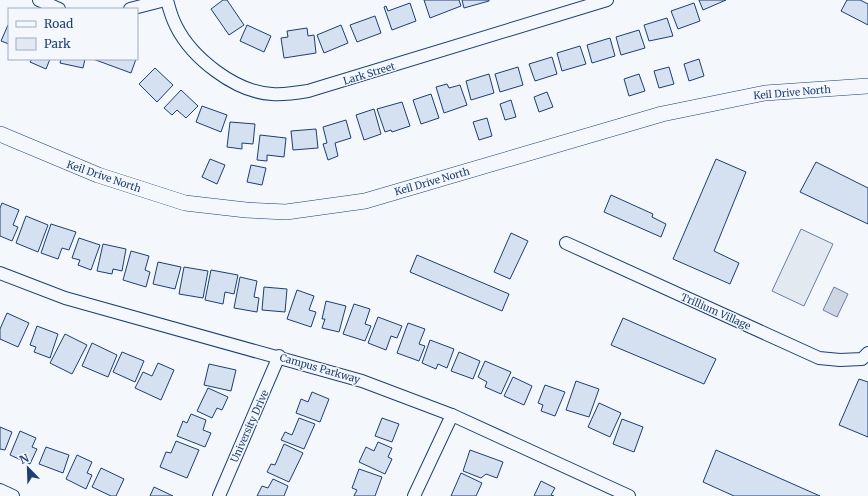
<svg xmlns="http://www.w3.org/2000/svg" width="868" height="496" font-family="Merriweather,serif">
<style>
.green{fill:#e3e9f0;stroke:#687fa3}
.water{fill:#cfd7e4;stroke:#687fa3}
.building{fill:#d5e0f0;stroke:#1d3f73}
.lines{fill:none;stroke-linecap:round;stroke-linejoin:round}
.minor-casing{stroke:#1d3f73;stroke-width:14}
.tertiary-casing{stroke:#1d3f73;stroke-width:16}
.minor{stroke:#f4f7fb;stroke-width:12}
.tertiary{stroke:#f4f7fb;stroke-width:15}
.labels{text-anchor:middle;stroke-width:3;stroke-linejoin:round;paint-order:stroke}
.street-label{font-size:10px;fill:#1d3f73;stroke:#f4f7fb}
</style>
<rect width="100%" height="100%" fill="#f4f7fb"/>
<polygon class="green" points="801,229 833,244 804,306 772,291"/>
<polygon class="water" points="834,287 848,294 837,317 823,310"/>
<g class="building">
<polygon points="223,0 227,0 244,25 229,35 211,9"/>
<polygon points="424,0 459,0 461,6 430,18"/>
<polygon points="462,0 489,0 489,1 464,8"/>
<polygon points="699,0 726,0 703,10"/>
<polygon points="847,0 860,0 868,4 868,25 841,11"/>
<polygon points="410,3 416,21 392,30 384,7 386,6 388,11"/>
<polygon points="694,3 700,21 678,29 671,11"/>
<polygon points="375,16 381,33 357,42 350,25"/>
<polygon points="667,18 673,36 649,41 644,25"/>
<polygon points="8,25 9,25 9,44 1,41"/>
<polygon points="247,25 271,36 264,52 240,41"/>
<polygon points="341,25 348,43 324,53 317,35"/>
<polygon points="307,28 308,36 314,35 316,53 284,58 281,38 288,37 287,31"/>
<polygon points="639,30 645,48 621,55 616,37"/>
<polygon points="610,38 615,56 592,63 587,45"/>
<polygon points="580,46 586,64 562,71 557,53"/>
<polygon points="552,57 557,74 535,81 529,64"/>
<polygon points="32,59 50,59 46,69 30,62"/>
<polygon points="61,59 85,59 83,68 60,63"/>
<polygon points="93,59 136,59 131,73"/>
<polygon points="699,59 704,76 689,81 684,64"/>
<polygon points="518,67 523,85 500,92 495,74"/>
<polygon points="669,67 674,84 659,88 654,71"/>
<polygon points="155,68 173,85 157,102 139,84"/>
<polygon points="489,74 494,93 471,100 466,81"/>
<polygon points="639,74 645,91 629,96 624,79"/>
<polygon points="447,84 449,88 460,85 467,105 444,113 436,87"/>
<polygon points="181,90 198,106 186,118 177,110 172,115 164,108"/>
<polygon points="547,92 553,107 539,112 534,97"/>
<polygon points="431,94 439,118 421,124 413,100"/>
<polygon points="511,100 516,117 505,120 500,104"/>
<polygon points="402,102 410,126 392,132 391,130 385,132 377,109"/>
<polygon points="202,106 227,115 221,132 196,122"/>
<polygon points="374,109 381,134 364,140 356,115"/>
<polygon points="487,118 492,136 479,140 473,122"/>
<polygon points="346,120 351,138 335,143 338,156 328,160 323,144 327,143 323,127"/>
<polygon points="230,122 255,124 253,144 242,143 242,149 227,147"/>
<polygon points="316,129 318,148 293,150 291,131"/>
<polygon points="260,135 286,138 284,157 267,155 267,161 257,160"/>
<polygon points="210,159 225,165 217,184 202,177"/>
<polygon points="716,159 746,172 714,251 739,263 730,284 673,259"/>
<polygon points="816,162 868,188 868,224 800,192"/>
<polygon points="251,165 266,168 262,185 247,182"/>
<polygon points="611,195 653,214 652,217 666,224 661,237 604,212"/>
<polygon points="2,203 19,210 13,225 18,227 12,241 0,236 0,208"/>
<polygon points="26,216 48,225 38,252 16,243"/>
<polygon points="51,224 76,232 69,250 62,248 58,259 41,253"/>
<polygon points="511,233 528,241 510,279 494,272"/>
<polygon points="79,238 100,245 91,270 78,265 80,260 72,258"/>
<polygon points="103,244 126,249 122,271 113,269 112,274 97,271"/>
<polygon points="131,251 149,256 145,270 150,272 146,287 123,280"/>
<polygon points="417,255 509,294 502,311 410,272"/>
<polygon points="158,262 181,267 175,289 153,284"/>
<polygon points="184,267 208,271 203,298 179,294"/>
<polygon points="211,270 238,275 234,294 225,292 223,304 205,300"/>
<polygon points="240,277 257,281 254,297 259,298 257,312 234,308"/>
<polygon points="264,287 287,289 285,312 262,310"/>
<polygon points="297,290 314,296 309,310 316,312 311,327 287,319"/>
<polygon points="326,301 346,306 339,332 322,328 325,319 322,319"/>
<polygon points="354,304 370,309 365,324 371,326 365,341 343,334"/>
<polygon points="7,313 29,323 18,347 0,339 0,329"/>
<polygon points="378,317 402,326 397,338 391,336 386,350 368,343"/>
<polygon points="623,318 716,359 704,384 611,345"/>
<polygon points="408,323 425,329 419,344 425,346 419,361 397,353"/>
<polygon points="37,326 58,334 50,358 34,352 36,347 30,345"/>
<polygon points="65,334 87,345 72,374 50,363"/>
<polygon points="430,340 454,349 447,368 438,364 436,369 422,363"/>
<polygon points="92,343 117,355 108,377 82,366"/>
<polygon points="122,352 144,361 135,382 113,372"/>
<polygon points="459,352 480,361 473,379 451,371"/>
<polygon points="485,361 511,372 501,394 485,387 487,382 478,377"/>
<polygon points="158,363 174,370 161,400 135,388 143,372 152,376"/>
<polygon points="209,364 236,370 231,391 204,385"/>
<polygon points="513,377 532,386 524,405 504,396"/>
<polygon points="859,379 868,382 868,437 839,425"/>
<polygon points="576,381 599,389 589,417 566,410"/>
<polygon points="545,385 565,392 555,416 541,411 543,405 538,403"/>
<polygon points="208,388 228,397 222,410 217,408 212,418 197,411"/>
<polygon points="312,392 329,399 320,422 296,413 301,399 308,402"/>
<polygon points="599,403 621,413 610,437 588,427"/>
<polygon points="191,414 206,420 203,430 211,433 205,447 177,436 183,421 187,423"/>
<polygon points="299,418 315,424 304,449 281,440 285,432 292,435"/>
<polygon points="382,418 399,424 392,442 375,436"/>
<polygon points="622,419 643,427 634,452 613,444"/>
<polygon points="0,427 12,432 5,450 0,449"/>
<polygon points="20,431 36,438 32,447 37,449 30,464 10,455"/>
<polygon points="176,441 199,450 187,478 160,467 166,452 171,453"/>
<polygon points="378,442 392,448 388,457 392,459 385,474 359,462 366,447 374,451"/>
<polygon points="284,444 303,453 289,482 267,472 271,464 275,465"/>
<polygon points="46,447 69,455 63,473 39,464"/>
<polygon points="470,450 503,462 497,478 486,474 481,478 463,471"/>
<polygon points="716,450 820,496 734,496 703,482"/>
<polygon points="77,455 92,462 87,473 92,475 86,489 66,479"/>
<polygon points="101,468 124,479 116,496 111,496 92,487"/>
<polygon points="359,469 382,477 375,496 354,496 357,490 352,488"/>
<polygon points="461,473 482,483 476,496 451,496"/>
<polygon points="273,479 288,486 284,496 257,496 262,486 268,488"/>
<polygon points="541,481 555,488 551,495 554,496 534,496"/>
<polygon points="154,487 173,496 150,496"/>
</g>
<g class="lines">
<defs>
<g id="minor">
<polyline points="39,0 59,9"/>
<path d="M167 0C169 8 172 18 176 26 192 58 235 92 272 94 284 95 296 93 308 91L607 0"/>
<polyline points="130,9 165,0"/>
<polyline points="566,243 819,358 840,360 862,359 868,353"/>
<polyline points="0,273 65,298 362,381 452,415 629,496"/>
<polyline points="0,490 13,496"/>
<polyline points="219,496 279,356"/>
<polyline points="414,496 452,415"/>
</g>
<polyline id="tertiary" points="0,134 98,175 185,203 246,210 286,212 365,201 662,114 765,93 868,86"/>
</defs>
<use href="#minor" class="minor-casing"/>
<use href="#tertiary" class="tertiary-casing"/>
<use href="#minor" class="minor"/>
<use href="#tertiary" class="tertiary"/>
</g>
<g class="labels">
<g class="street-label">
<text transform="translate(369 73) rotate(-17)" y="4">Lark Street</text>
<text transform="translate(792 92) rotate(-5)" y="4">Keil Drive North</text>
<text transform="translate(104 176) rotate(19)" y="4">Keil Drive North</text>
<text transform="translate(432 181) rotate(-16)" y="4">Keil Drive North</text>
<text transform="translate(716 311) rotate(24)" y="4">Trillium Village</text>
<text transform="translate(320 368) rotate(16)" y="4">Campus Parkway</text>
<text transform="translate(249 426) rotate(-66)" y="4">University Drive</text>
</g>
</g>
<rect x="8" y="8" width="130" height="52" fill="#f4f7fb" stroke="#9eadc5"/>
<rect x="16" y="21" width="20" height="6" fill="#f4f7fb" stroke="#9eadc5"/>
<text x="44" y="28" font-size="12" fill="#1d3f73">Road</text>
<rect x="16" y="38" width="20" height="12" fill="#e3e9f0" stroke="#9eadc5"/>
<text x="44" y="48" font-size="12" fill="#1d3f73">Park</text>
<g transform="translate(28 468) rotate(337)" stroke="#f4f7fb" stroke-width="3" paint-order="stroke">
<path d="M0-3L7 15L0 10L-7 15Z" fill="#1d3f73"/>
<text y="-6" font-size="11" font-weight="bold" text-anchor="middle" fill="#1d3f73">N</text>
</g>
</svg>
